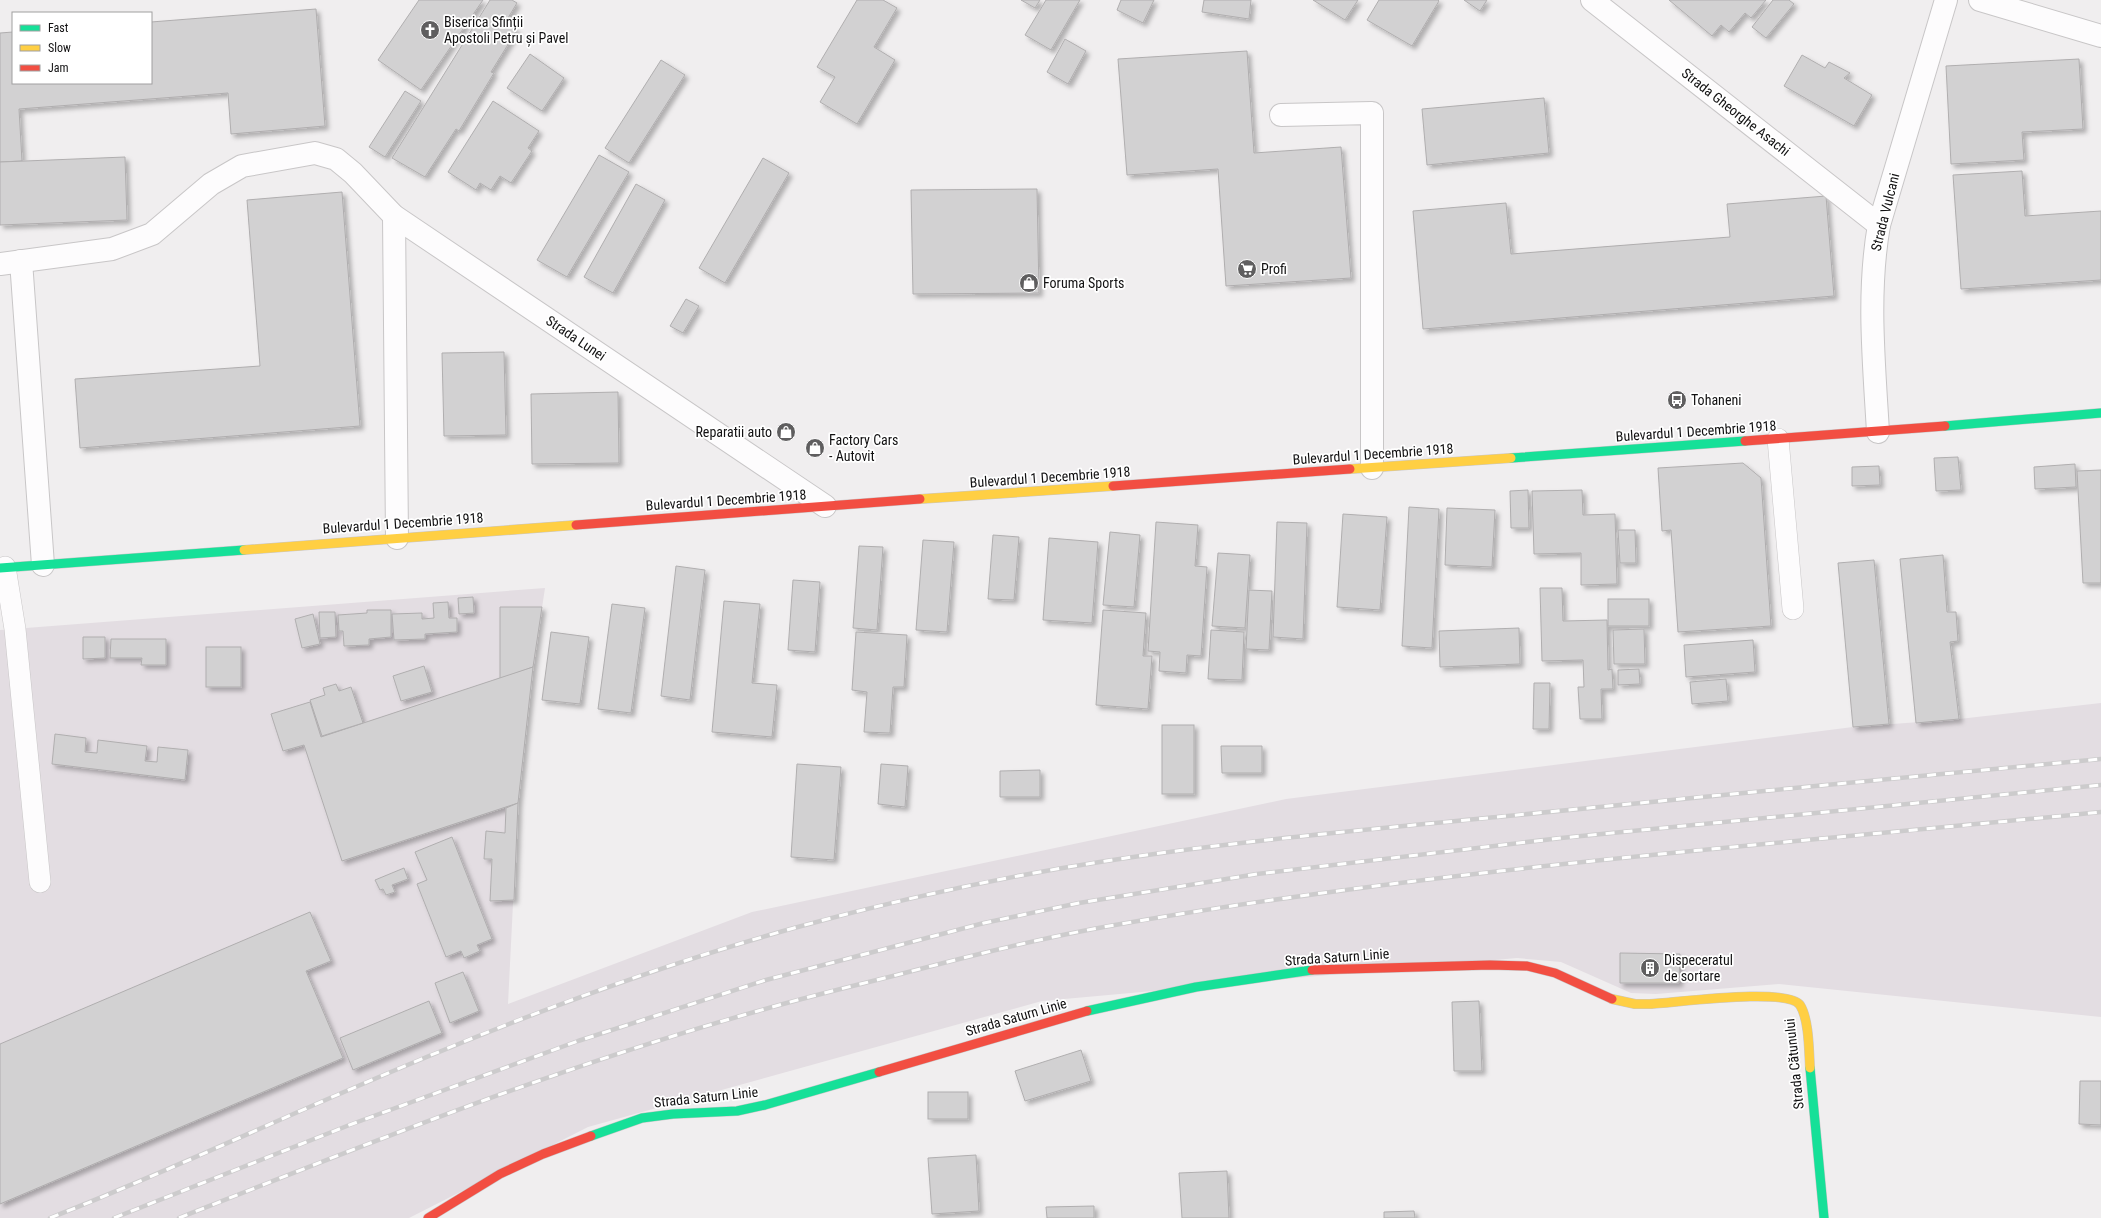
<svg xmlns="http://www.w3.org/2000/svg" width="2101" height="1218" font-family="'Roboto Condensed',sans-serif">
<style>
.built{fill:#e3dde2}
.building{fill:#d2d1d2;stroke:#b0aeaf;filter:url(#shadow)}
.lines{fill:none;stroke-linecap:round;stroke-linejoin:round}
.lane-casing{stroke:#c8c6c7;stroke-width:22}
.street-casing{stroke:#c8c6c7;stroke-width:24}
.fast-casing{stroke:#c8c6c7;stroke-width:10}
.slow-casing{stroke:#c8c6c7;stroke-width:10}
.jam-casing{stroke:#c8c6c7;stroke-width:10}
.lane{stroke:#fdfcfd;stroke-width:21}
.street{stroke:#fdfcfd;stroke-width:22}
.fast{stroke:#16e098;stroke-width:9}
.slow{stroke:#ffcf43;stroke-width:9}
.jam{stroke:#f24e42;stroke-width:9}
.rail-casing{stroke:#cccbcc;stroke-width:4.5}
.rail{stroke:#fff;stroke-width:3;stroke-dasharray:9;stroke-linecap:butt}
.labels{text-anchor:middle;stroke-width:3.5;stroke-linejoin:round;paint-order:stroke}
.poi-label{font-size:14px;fill:#111011;stroke:#fff;text-anchor:start}
.street-label{font-size:14px;fill:#111011;stroke:#fff}
</style>
<defs>
<filter id="shadow"><feDropShadow dx="3.5" dy="3.5" stdDeviation="2" flood-color="#0004"/></filter>
</defs>
<rect width="100%" height="100%" fill="#f0eeef"/>
<polygon class="built" points="545,588 533,667 518,803 508,1004 752,912 1286,799 1853,727 1959,719 2101,703 2101,1017 1779,984 1656,994 1631,993 1561,962 1517,958 1042,1001 588,1127 409,1218 0,1218 0,630"/>
<g class="building">
<polygon points="419,0 483,0 421,90 378,60"/>
<polygon points="490,0 512,0 517,3 505,23 517,30 491,72 494,73 459,131 456,129 425,177 392,158"/>
<polygon points="857,0 883,0 897,8 874,47 895,60 857,124 820,102 835,77 817,67"/>
<polygon points="1021,0 1040,0 1035,8"/>
<polygon points="1046,0 1080,0 1051,50 1025,35"/>
<polygon points="1121,0 1154,0 1143,23 1117,10"/>
<polygon points="1204,0 1251,0 1249,19 1202,12"/>
<polygon points="1313,0 1358,0 1345,20"/>
<polygon points="1379,0 1438,0 1439,1 1412,46 1367,20"/>
<polygon points="1464,0 1487,0 1480,11"/>
<polygon points="1669,0 1766,0 1751,18 1745,13 1729,32 1721,25 1712,36"/>
<polygon points="1773,0 1789,0 1794,4 1766,38 1752,27"/>
<polygon points="316,9 325,126 231,134 228,93 19,109 22,161 0,162 0,33 13,32 13,83 151,83 151,22"/>
<polygon points="1065,39 1086,51 1068,84 1047,72"/>
<polygon points="1247,51 1254,153 1341,147 1351,278 1226,286 1218,169 1127,175 1118,59"/>
<polygon points="530,54 564,78 542,111 507,88"/>
<polygon points="1802,55 1825,68 1829,62 1850,73 1844,78 1872,95 1854,126 1784,86"/>
<polygon points="2079,59 2083,129 2022,132 2024,160 1951,164 1946,66"/>
<polygon points="661,60 685,75 629,163 605,148"/>
<polygon points="405,91 421,101 385,157 369,147"/>
<polygon points="1544,98 1549,153 1427,165 1422,109"/>
<polygon points="493,101 539,131 528,148 532,151 511,183 500,176 491,190 480,183 476,190 448,172"/>
<polygon points="599,155 629,172 567,277 537,260"/>
<polygon points="125,157 127,220 0,225 0,162"/>
<polygon points="763,158 789,173 725,283 699,268"/>
<polygon points="2022,171 2025,216 2101,211 2101,280 1961,289 1953,175"/>
<polygon points="636,184 665,200 613,293 584,277"/>
<polygon points="1037,189 1039,293 913,294 911,190"/>
<polygon points="342,192 360,426 80,448 75,379 260,366 247,200"/>
<polygon points="1826,196 1834,296 1423,329 1413,211 1506,203 1511,254 1730,237 1727,204"/>
<polygon points="686,299 699,306 683,333 670,326"/>
<polygon points="504,352 506,435 444,436 442,353"/>
<polygon points="618,392 619,463 532,464 531,394"/>
<polygon points="1958,457 1961,490 1936,491 1934,458"/>
<polygon points="1743,463 1761,478 1771,626 1678,632 1671,530 1662,531 1658,468"/>
<polygon points="2075,464 2076,487 2035,489 2034,467"/>
<polygon points="1879,466 1880,485 1852,486 1852,467"/>
<polygon points="2101,470 2101,583 2083,583 2077,471"/>
<polygon points="1528,490 1529,528 1511,528 1510,491"/>
<polygon points="1582,490 1583,515 1615,514 1617,584 1581,585 1581,553 1534,554 1532,491"/>
<polygon points="1409,507 1439,509 1432,648 1402,646"/>
<polygon points="1447,508 1495,510 1492,567 1445,565"/>
<polygon points="1343,514 1387,517 1380,610 1337,607"/>
<polygon points="1156,522 1198,525 1195,566 1207,567 1201,656 1187,655 1186,673 1159,671 1160,652 1148,651"/>
<polygon points="1277,522 1307,523 1303,639 1273,637"/>
<polygon points="1618,530 1635,530 1636,563 1620,563"/>
<polygon points="1110,532 1140,535 1134,607 1103,605"/>
<polygon points="993,535 1019,537 1014,600 988,599"/>
<polygon points="1049,538 1098,542 1092,623 1043,620"/>
<polygon points="923,540 954,542 947,632 916,630"/>
<polygon points="859,546 883,547 877,630 853,628"/>
<polygon points="1218,553 1250,555 1245,628 1212,626"/>
<polygon points="1943,555 1947,612 1956,612 1958,641 1950,642 1959,719 1916,723 1900,559"/>
<polygon points="1874,560 1889,724 1853,727 1838,563"/>
<polygon points="676,566 705,570 690,700 661,696"/>
<polygon points="793,580 820,582 815,652 788,650"/>
<polygon points="1540,588 1562,588 1563,621 1607,620 1608,670 1612,669 1613,689 1601,689 1602,719 1580,719 1578,687 1584,687 1583,660 1542,661"/>
<polygon points="1249,590 1272,591 1269,650 1246,649"/>
<polygon points="473,597 474,613 459,614 458,598"/>
<rect x="1608" y="599" width="41" height="27"/>
<polygon points="724,601 760,604 752,683 777,685 772,737 712,732"/>
<polygon points="448,602 449,618 457,618 457,632 425,634 425,639 394,640 392,614 422,613 422,619 434,618 433,603"/>
<polygon points="612,604 645,608 631,713 598,709"/>
<polygon points="500,607 542,607 533,667 500,679"/>
<polygon points="367,610 391,610 391,637 369,639 369,645 344,646 343,631 339,631 338,615 367,613"/>
<polygon points="1103,610 1146,613 1143,656 1152,656 1148,709 1096,705"/>
<polygon points="319,612 335,612 336,637 320,638"/>
<polygon points="313,614 320,644 302,648 295,619"/>
<polygon points="1519,628 1520,664 1440,667 1439,631"/>
<polygon points="1644,629 1645,664 1614,664 1613,630"/>
<polygon points="1211,630 1244,632 1242,680 1208,679"/>
<polygon points="551,632 589,637 580,704 542,700"/>
<polygon points="856,632 907,635 904,687 893,687 890,733 864,732 867,692 852,690"/>
<polygon points="83,637 105,637 105,658 83,659"/>
<polygon points="111,639 166,639 166,665 141,665 142,658 110,658"/>
<polygon points="1753,640 1755,672 1686,677 1684,645"/>
<rect x="206" y="647" width="35" height="40"/>
<polygon points="424,666 432,692 401,701 393,676"/>
<polygon points="533,667 518,803 342,861 304,745 283,751 271,714 310,702 321,737"/>
<polygon points="1639,669 1640,684 1618,685 1618,670"/>
<polygon points="1726,679 1728,701 1692,704 1690,682"/>
<polygon points="1534,683 1550,683 1549,729 1533,729"/>
<polygon points="336,684 339,691 351,687 363,723 322,736 310,700 325,695 323,688"/>
<rect x="1162" y="725" width="32" height="69"/>
<polygon points="55,734 86,738 85,752 97,753 98,740 147,746 145,761 157,762 158,747 188,750 185,780 52,764"/>
<polygon points="1221,746 1262,746 1262,773 1222,773"/>
<polygon points="797,764 841,767 834,860 791,857"/>
<polygon points="881,764 908,766 905,807 878,804"/>
<polygon points="1040,770 1040,797 1000,797 1000,771"/>
<polygon points="518,803 514,900 490,901 492,859 484,859 486,831 505,833 506,808"/>
<polygon points="452,837 492,939 477,945 480,951 464,958 461,951 446,957 417,884 427,880 415,852"/>
<polygon points="404,868 408,879 392,885 395,892 386,895 383,889 380,890 375,880"/>
<polygon points="310,912 331,961 306,971 343,1058 0,1204 0,1044"/>
<polygon points="1620,953 1680,954 1679,983 1620,983"/>
<polygon points="463,972 479,1011 450,1023 435,983"/>
<polygon points="429,1001 442,1033 353,1070 340,1038"/>
<polygon points="1479,1001 1482,1071 1454,1071 1452,1002"/>
<polygon points="1081,1050 1091,1081 1025,1101 1015,1071"/>
<polygon points="2080,1081 2101,1081 2101,1125 2079,1124"/>
<rect x="928" y="1092" width="40" height="27"/>
<polygon points="976,1155 979,1211 932,1214 928,1158"/>
<polygon points="1227,1171 1229,1218 1182,1218 1179,1173"/>
<polygon points="1094,1206 1094,1218 1047,1218 1046,1207"/>
<polygon points="1414,1211 1415,1218 1384,1218 1384,1212"/>
</g>
<g class="lines">
<defs>
<g id="lane">
<polyline points="1778,439 1793,609"/>
<polyline points="5,567 15,629 40,882"/>
</g>
<g id="street">
<polyline points="1592,0 1879,225"/>
<polyline points="1980,0 2101,36"/>
<polyline points="1281,115 1372,113 1372,468"/>
<polyline points="394,216 397,538"/>
<polyline points="21,261 43,565"/>
<polyline points="0,264 112,249 152,234 211,184 242,166 315,153 336,159 353,173 394,216 825,506"/>
<path d="M1878 432C1874 363 1867 293 1879 225L1946 0"/>
</g>
<g id="fast">
<polyline points="1945,426 2101,413"/>
<polyline points="1511,458 1745,441"/>
<polyline points="0,568 244,550"/>
<polyline points="1087,1011 1196,987 1312,970"/>
<polyline points="1810,1068 1824,1218"/>
<polyline points="591,1136 642,1118 673,1114 737,1111 765,1105 879,1072"/>
</g>
<g id="slow">
<polyline points="1350,469 1511,458"/>
<polyline points="920,499 1113,486"/>
<polyline points="244,550 576,525"/>
<path d="M1612 999 1635 1004H1650C1675 1003 1787 987 1800 1005 1809 1019 1809 1051 1810 1068"/>
</g>
<g id="jam">
<polyline points="1745,441 1945,426"/>
<polyline points="1113,486 1350,469"/>
<polyline points="576,525 920,499"/>
<polyline points="1312,970 1490,965 1527,966 1555,973 1612,999"/>
<polyline points="879,1072 1087,1011"/>
<polyline points="428,1218 500,1174 543,1154 591,1136"/>
</g>
</defs>
<use href="#lane" class="lane-casing"/>
<use href="#street" class="street-casing"/>
<use href="#fast" class="fast-casing"/>
<use href="#slow" class="slow-casing"/>
<use href="#jam" class="jam-casing"/>
<use href="#lane" class="lane"/>
<use href="#street" class="street"/>
<use href="#fast" class="fast"/>
<use href="#slow" class="slow"/>
<use href="#jam" class="jam"/>
<defs>
<g id="rail">
<path d="M50 1218C150 1179 246 1134 344 1092 491 1028 639 971 794 928 896 900 1001 877 1106 861 1235 841 1366 830 1497 817 1698 797 1900 778 2101 759"/>
<polyline points="114,1218 352,1124 578,1041 766,980 984,923 1079,903 1257,874 1561,838 2101,785"/>
<path d="M179 1218C369 1143 561 1066 758 1011 803 998 848 987 893 976 966 957 1040 938 1115 925 1441 868 1772 845 2101 812"/>
</g>
</defs>
<use href="#rail" class="rail-casing"/>
<use href="#rail" class="rail"/>
</g>
<defs>
<symbol id="church-disc" viewBox="-11 -11 22 22"><circle r="9.5" fill="#5f5e5f" stroke="#fff"/><path d="M-1.2-6h2.4v3.5h3.3v2.4h-3.3V6h-2.4V-.1h-3.3v-2.4h3.3Z" fill="#fff"/></symbol>
<symbol id="supermarket-disc" viewBox="-11 -11 22 22"><circle r="9.5" fill="#5f5e5f" stroke="#fff"/><path d="M-6-5.5h2.5l.6 2H6L4.5 2H-2.5L-4.4-4H-6ZM-1.5 3.2a1.3 1.3 0 1 0 .1 0ZM3 3.2a1.3 1.3 0 1 0 .1 0Z" fill="#fff"/></symbol>
<symbol id="shop-disc" viewBox="-11 -11 22 22"><circle r="9.5" fill="#5f5e5f" stroke="#fff"/><path d="M-5-2.5h2.3a2.7 3.5 0 0 1 5.4 0H5L5.5 6h-11ZM-1.5-2.5h3a1.5 2.3 0 0 0-3 0Z" fill="#fff"/></symbol>
<symbol id="bus-disc" viewBox="-11 -11 22 22"><circle r="9.5" fill="#5f5e5f" stroke="#fff"/><path d="M-5-6H5V4H4V6H2V4H-2V6H-4V4H-5ZM-3.5-4V0h7V-4ZM-3.5 1.2v1.5H-2V1.2ZM2 1.2v1.5H3.5V1.2Z" fill="#fff"/></symbol>
<symbol id="building-disc" viewBox="-11 -11 22 22"><circle r="9.5" fill="#5f5e5f" stroke="#fff"/><path d="M-4-6H4V6H1V3H-1V6H-4ZM-2.5-4.3h1.7v1.8h-1.7ZM.8-4.3h1.7v1.8H.8ZM-2.5-1h1.7V.8h-1.7ZM.8-1h1.7V.8H.8Z" fill="#fff"/></symbol>
</defs>
<g fill-rule="evenodd">
<use href="#church-disc" x="419" y="19" width="22" height="22"/>
<use href="#supermarket-disc" x="1236" y="258" width="22" height="22"/>
<use href="#shop-disc" x="1018" y="272" width="22" height="22"/>
<use href="#bus-disc" x="1666" y="389" width="22" height="22"/>
<use href="#shop-disc" x="775" y="421" width="22" height="22"/>
<use href="#shop-disc" x="804" y="437" width="22" height="22"/>
<use href="#building-disc" x="1639" y="957" width="22" height="22"/>
</g>
<g class="labels">
<g class="poi-label">
<text x="444" y="27">Biserica Sfinții<tspan x="444" dy="16">Apostoli Petru și Pavel</tspan></text>
<text x="1261" y="274">Profi</text>
<text x="1043" y="288">Foruma Sports</text>
<text x="1691" y="405">Tohaneni</text>
<text x="772" y="437" text-anchor="end">Reparatii auto</text>
<text x="829" y="445">Factory Cars<tspan x="829" dy="16">- Autovit</tspan></text>
<text x="1664" y="965">Dispeceratul<tspan x="1664" dy="16">de sortare</tspan></text>
</g>
<g class="street-label">
<text transform="translate(1736 112) rotate(38)" y="5">Strada Gheorghe Asachi</text>
<text transform="translate(1885 212) rotate(-76)" y="5">Strada Vulcani</text>
<text transform="translate(576 338) rotate(34)" y="5">Strada Lunei</text>
<text transform="translate(1696 431) rotate(-4)" y="5">Bulevardul 1 Decembrie 1918</text>
<text transform="translate(1373 454) rotate(-4)" y="5">Bulevardul 1 Decembrie 1918</text>
<text transform="translate(1050 477) rotate(-4)" y="5">Bulevardul 1 Decembrie 1918</text>
<text transform="translate(726 500) rotate(-4)" y="5">Bulevardul 1 Decembrie 1918</text>
<text transform="translate(403 523) rotate(-4)" y="5">Bulevardul 1 Decembrie 1918</text>
<text transform="translate(1337 957) rotate(-4)" y="5">Strada Saturn Linie</text>
<text transform="translate(1016 1017) rotate(-16)" y="5">Strada Saturn Linie</text>
<text transform="translate(1794 1064) rotate(-96)" y="5">Strada Cătunului</text>
<text transform="translate(706 1097) rotate(-6)" y="5">Strada Saturn Linie</text>
</g>
</g>
<rect x="12" y="12" width="140" height="72" fill="#ffffff" stroke="#a09fa0"/>
<rect x="20" y="25" width="20" height="6" fill="#16e098" stroke="#a09fa0"/>
<text x="48" y="32" font-size="12" fill="#111011">Fast</text>
<rect x="20" y="45" width="20" height="6" fill="#ffcf43" stroke="#a09fa0"/>
<text x="48" y="52" font-size="12" fill="#111011">Slow</text>
<rect x="20" y="65" width="20" height="6" fill="#f24e42" stroke="#a09fa0"/>
<text x="48" y="72" font-size="12" fill="#111011">Jam</text>
</svg>
